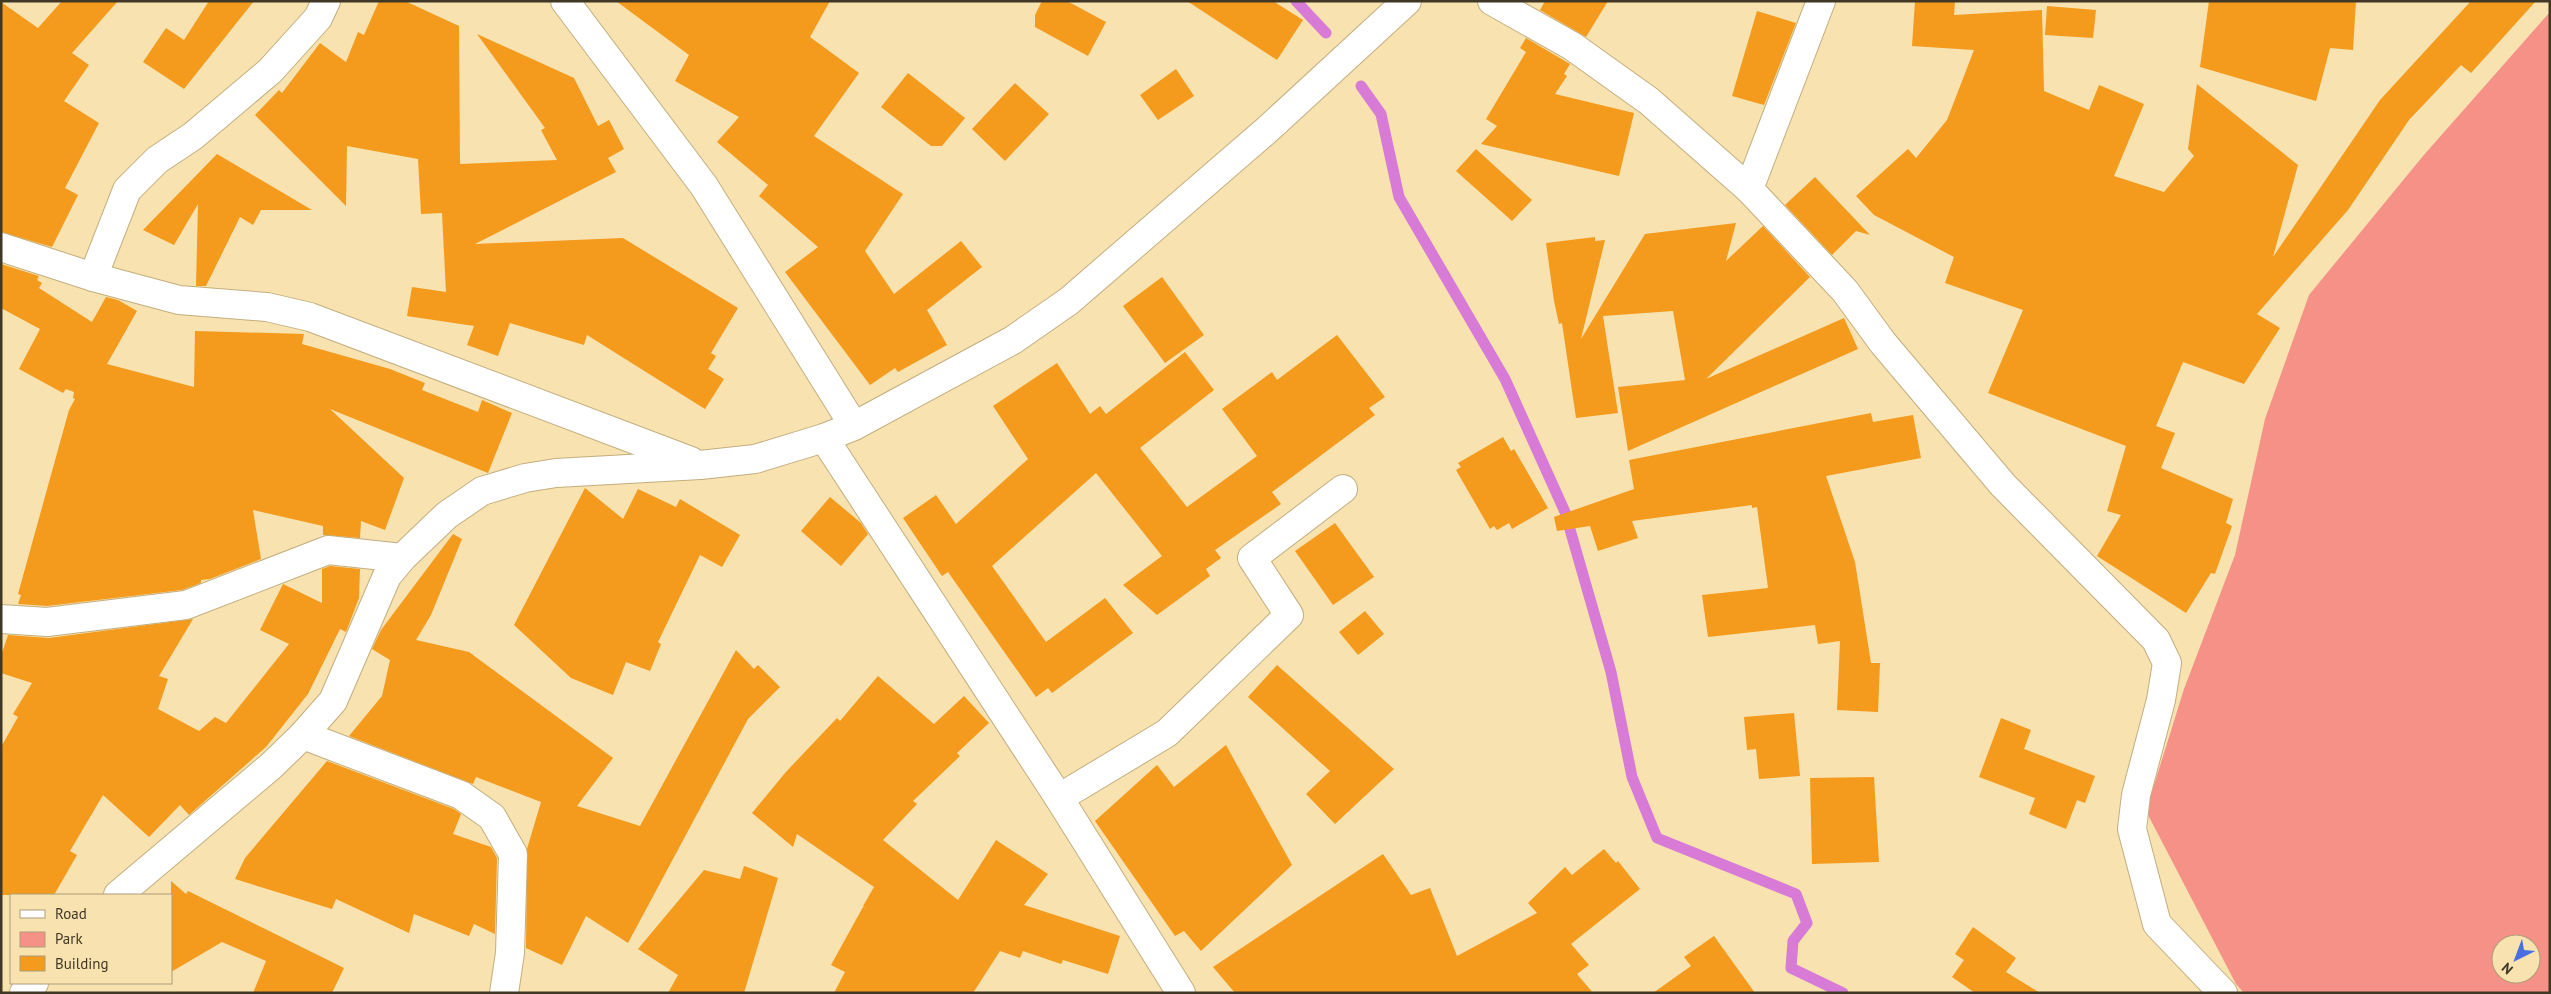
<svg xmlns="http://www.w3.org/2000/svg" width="2551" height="994" font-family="'PT Sans',sans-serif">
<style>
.green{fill:#f59186;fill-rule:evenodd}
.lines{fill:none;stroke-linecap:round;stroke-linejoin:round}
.stream{stroke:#d77bd7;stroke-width:11}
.building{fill:#f49a1c}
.minor-casing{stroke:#c3ae7e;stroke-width:30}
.minor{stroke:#fff;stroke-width:28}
</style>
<rect width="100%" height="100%" fill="#f7e2b0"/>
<path class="green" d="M2550 12V993H2244L2236 984 2146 811 2184 689 2235 555 2265 419 2309 295 2423 156ZM2501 944H2531V974H2501Z"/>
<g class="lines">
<g class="stream">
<polyline points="1296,1 1326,33"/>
<polyline points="1361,86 1381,114 1399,197 1505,379 1565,512 1611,672 1632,777 1657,838 1796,894 1807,923 1793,941 1791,968 1843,993"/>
</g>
</g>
<g class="building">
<polygon points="62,1 118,1 72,53 89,65 64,101 99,123 65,188 78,195 52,247 1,232 1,2 38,28"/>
<polygon points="209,1 254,1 184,89 143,62 166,28 184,40"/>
<polygon points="379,1 405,1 459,26 460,164 557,160 541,130 545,128 477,34 574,78 598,126 609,120 624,149 608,158 616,172 475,244 623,238 738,308 711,353 716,356 708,369 724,379 705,409 587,335 584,345 510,323 498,356 467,345 474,326 407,316 412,287 446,292 442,213 421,214 418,159 347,146 346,206 255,115 279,90 282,93 320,43 346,62 358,32 364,35"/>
<polygon points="616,1 830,1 810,37 859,73 814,136 903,194 865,251 894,294 961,241 982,267 927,310 947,345 898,372 895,368 870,385 785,272 818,247 759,196 768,185 717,142 739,117 675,81 689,55"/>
<polygon points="1042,1 1067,1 1106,22 1088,56 1035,27 1035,15"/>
<polygon points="1187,1 1273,1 1303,20 1277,60"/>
<polygon points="1545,1 1608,1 1586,37 1540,10"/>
<polygon points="1915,1 1955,1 1954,15 2042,10 2044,91 2089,110 2099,85 2144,104 2114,176 2164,192 2194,156 2188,149 2197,84 2298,165 2273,257 2380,100 2471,1 2536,1 2471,73 2461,65 2409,120 2348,210 2257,314 2280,328 2244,384 2183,362 2156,426 2175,433 2161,468 2233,499 2226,523 2232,526 2215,574 2211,573 2186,613 2097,556 2121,515 2107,511 2126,446 1988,393 2023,310 1945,283 1954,257 1874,215 1856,196 1908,149 1916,158 1947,120 1974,50 1912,46"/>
<polygon points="2209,1 2356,1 2353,50 2330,48 2316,101 2200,67"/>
<polygon points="2047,6 2096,10 2093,38 2045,35"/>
<polygon points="1757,11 1796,23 1764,105 1732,96"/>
<polygon points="1526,38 1570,64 1564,74 1567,76 1555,94 1634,113 1619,176 1481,144 1497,126 1486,119 1526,52 1520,48"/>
<polygon points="1176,69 1194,96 1158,120 1140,95"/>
<polygon points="908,73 965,118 942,146 931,146 881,107"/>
<polygon points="1015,83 1049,114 1005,161 972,129"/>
<polygon points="1476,149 1532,200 1512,221 1456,171"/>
<polygon points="217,154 312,210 261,210 253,225 240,217 206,286 196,286 198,204 174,245 143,230"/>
<polygon points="1815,177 1870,235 1856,231 1832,255 1785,205"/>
<polygon points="1736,223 1726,261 1763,226 1810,277 1706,379 1844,318 1858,349 1628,451 1618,387 1685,380 1673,311 1603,316 1618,413 1576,418 1562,323 1559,324 1554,301 1546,243 1595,237 1595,241 1605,240 1581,339 1645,234"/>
<polygon points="1,264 39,276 37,280 42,283 39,288 92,322 106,297 118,300 137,311 107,364 194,387 195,331 304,334 302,344 390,369 425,383 422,390 478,412 482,400 512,413 488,473 330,409 404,478 385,530 361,521 360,538 323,535 323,526 253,510 261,559 210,579 201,580 201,583 182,590 47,606 18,604 21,595 18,594 69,410 75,399 73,398 74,392 66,389 63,393 19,369 40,329 1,308"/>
<polygon points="1162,277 1204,335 1165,363 1123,306"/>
<polygon points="1337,335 1385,397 1369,408 1375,415 1272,492 1281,504 1215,550 1221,558 1206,569 1210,576 1157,615 1123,585 1162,556 1096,473 992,566 1046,642 1105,598 1133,633 1052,693 1048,688 1036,697 948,572 942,576 903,518 936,495 956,524 1028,459 993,406 1057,363 1090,414 1100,406 1106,414 1185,352 1214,390 1140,448 1187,507 1257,456 1222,409 1272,372 1277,380"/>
<polygon points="1871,413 1873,422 1913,415 1921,458 1826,476 1855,562 1871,663 1880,663 1878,712 1837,710 1840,641 1818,644 1815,625 1708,637 1702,595 1768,588 1757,507 1752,508 1752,505 1632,521 1638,538 1598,551 1590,526 1557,531 1554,517 1634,489 1629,460"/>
<polygon points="1503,437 1511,451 1514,449 1548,508 1512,529 1509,523 1497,530 1494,526 1490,529 1456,470 1461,467 1458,463"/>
<polygon points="585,488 623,519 638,489 676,507 680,499 740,535 722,567 700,555 658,642 661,644 650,671 626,662 613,695 571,678 514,625"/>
<polygon points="830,497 861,523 868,534 841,566 801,531"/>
<polygon points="1335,523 1374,577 1333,605 1295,551"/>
<polygon points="453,534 462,539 431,615 416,640 469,652 613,758 577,806 640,826 736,650 754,669 758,665 780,687 748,719 628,943 586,916 562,965 526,948 527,849 541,802 476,777 473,784 349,736 382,696 390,660 372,649 381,630"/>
<polygon points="330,566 360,569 359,598 346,632 340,629 308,694 266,747 189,815 180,805 149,837 103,795 70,851 77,855 54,895 1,895 1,747 18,717 13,714 32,683 1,673 1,656 8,635 49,638 193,619 159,676 168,679 158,709 199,731 215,717 226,723 289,644 260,630 283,584 322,603 322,569"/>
<polygon points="1365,611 1384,634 1358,655 1339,632"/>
<polygon points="1277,665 1394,769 1335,824 1306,794 1330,771 1248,697"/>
<polygon points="878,676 934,724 964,696 989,723 957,753 960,756 913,801 917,804 883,840 958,900 996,840 1048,874 1024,905 1120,936 1108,974 1063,960 1061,964 1023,951 1020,958 1000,951 973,993 834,993 845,972 831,965 863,907 865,908 863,906 874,887 797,834 793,847 752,813 785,773 837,718 840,721"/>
<polygon points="1794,713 1800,776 1759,779 1756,749 1747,750 1744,717"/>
<polygon points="2001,718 2031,730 2024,749 2095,776 2085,803 2077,800 2066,829 2029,814 2035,798 1979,777"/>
<polygon points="1226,745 1292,865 1201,951 1184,931 1175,936 1095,821 1157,765 1174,787"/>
<polygon points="327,761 454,809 461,814 453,834 491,847 497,858 495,934 474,924 469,936 414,914 409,933 336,899 332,909 235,879 245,858"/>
<polygon points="1874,777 1879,862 1812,864 1810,778"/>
<polygon points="1604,849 1616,863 1618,861 1640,889 1571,944 1589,965 1577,974 1593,993 1235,993 1213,967 1383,854 1411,895 1430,888 1457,956 1537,913 1528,903 1565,867 1572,875"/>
<polygon points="744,866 778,878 744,993 668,993 678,975 638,949 704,870 740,879"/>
<polygon points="171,881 186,894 188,891 344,968 332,993 253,993 266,961 222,942 171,972"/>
<polygon points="1973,927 2016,958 2006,972 2040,993 1975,993 1952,977 1964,960 1955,954"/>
<polygon points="1714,936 1755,993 1653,993 1691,966 1684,957"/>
</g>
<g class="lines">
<defs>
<g id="minor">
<polyline points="565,1 704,186 854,426"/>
<polyline points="1492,1 1572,46 1649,101 1749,189 1845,291 1883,343 2003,485 2156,640 2167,663 2161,700 2136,795 2132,829 2157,924 2223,993"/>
<polyline points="1749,189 1821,1"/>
<polyline points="1,247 93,277 179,300 267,307 310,317 691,461"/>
<polyline points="93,277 127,190 157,160 193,136 270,71 318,18 326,1"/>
<polyline points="824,438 1059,798 1181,993"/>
<polyline points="1,619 47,622 186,605 328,550 402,558"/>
<polyline points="303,735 461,795 492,817 513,854 510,953 504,993"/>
<polyline points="1059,798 1167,733 1289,615 1252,558 1343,489"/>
<polyline points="118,895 271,766 303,735 333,701 387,576 402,558 447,515 482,491 525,478 556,473 700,465 755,459 824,438 854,426 1013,340 1069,301 1268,129 1407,1"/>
<polyline points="24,993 34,983"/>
</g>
</defs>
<use href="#minor" class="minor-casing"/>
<use href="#minor" class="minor"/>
</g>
<rect width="2551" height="994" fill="none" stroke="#403724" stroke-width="5"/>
<rect x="10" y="894" width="162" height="90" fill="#f7e2b0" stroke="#ae9e78"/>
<rect x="20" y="910" width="25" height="8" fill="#ffffff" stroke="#ae9e78"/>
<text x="55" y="919" font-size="15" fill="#403724">Road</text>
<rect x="20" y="932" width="25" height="15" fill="#f59186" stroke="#ae9e78"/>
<text x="55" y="944" font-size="15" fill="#403724">Park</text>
<rect x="20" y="956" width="25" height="15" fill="#f49a1c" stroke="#ae9e78"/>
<text x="55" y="969" font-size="15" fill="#403724">Building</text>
<g transform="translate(2516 959) rotate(222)"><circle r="24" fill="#f7e2b0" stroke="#ae9e78"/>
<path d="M0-4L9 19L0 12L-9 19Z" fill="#496ee1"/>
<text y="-8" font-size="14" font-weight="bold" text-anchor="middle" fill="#403724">N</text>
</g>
</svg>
